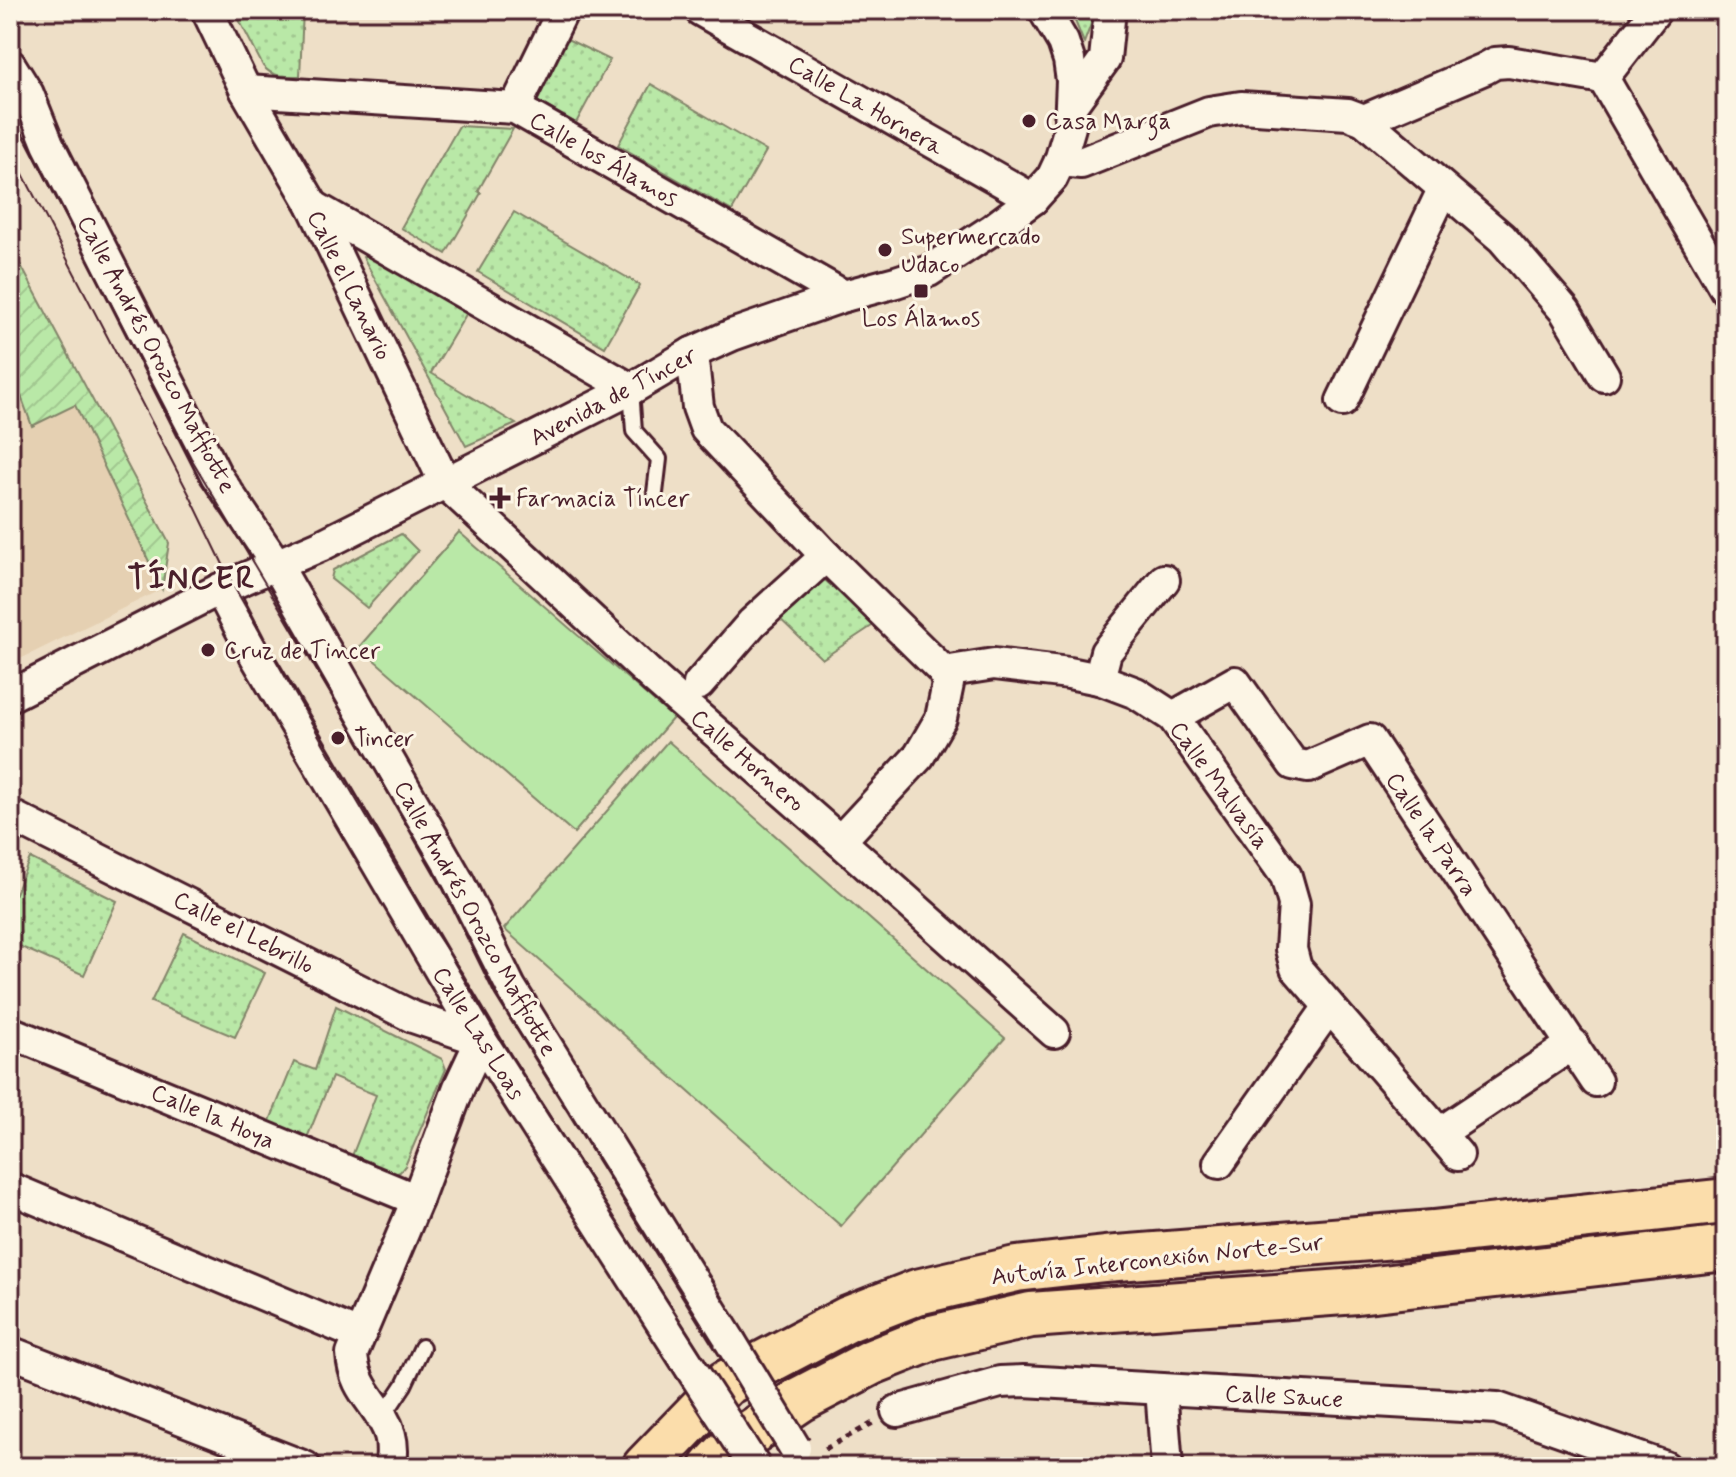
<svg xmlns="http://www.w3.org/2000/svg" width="1736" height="1477" font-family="Mynerve,sans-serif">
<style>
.built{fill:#e5d0b2}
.grass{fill:url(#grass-dots);stroke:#828469;stroke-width:2}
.garden{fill:url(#garden-furrows);stroke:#828469;stroke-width:2}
.pitch{fill:#b9e8a7;stroke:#828469;stroke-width:2}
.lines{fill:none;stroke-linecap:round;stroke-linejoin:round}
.lane-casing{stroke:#4a1f2b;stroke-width:20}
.street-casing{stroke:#4a1f2b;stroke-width:36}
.highway-casing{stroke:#4a1f2b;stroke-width:50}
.path{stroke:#4a1f2b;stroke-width:5;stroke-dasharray:6 6;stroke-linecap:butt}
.lane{stroke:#fcf5e5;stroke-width:14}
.street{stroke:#fcf5e5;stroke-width:30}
.highway{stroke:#fbddab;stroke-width:44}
.tram{stroke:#4a1f2b;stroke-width:2}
.street-bridge-casing{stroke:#4a1f2b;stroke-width:36;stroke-linecap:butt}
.street-bridge{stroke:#fcf5e5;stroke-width:30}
.poi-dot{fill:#4a1f2b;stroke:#fcf5e5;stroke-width:3}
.labels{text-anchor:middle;stroke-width:6;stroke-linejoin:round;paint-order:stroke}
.street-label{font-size:24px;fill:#4a1f2b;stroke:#fcf5e5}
.poi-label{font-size:24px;fill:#4a1f2b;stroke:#fcf5e5;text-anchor:start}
.district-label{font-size:32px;font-weight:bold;letter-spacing:2px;fill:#4a1f2b;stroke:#fcf5e5}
</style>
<defs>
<pattern id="grass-dots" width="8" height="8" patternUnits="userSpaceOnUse" patternTransform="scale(2)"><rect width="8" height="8" fill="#b9e8a7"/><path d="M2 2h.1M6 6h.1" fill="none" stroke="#a1c790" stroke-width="1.8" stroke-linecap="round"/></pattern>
<pattern id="garden-furrows" width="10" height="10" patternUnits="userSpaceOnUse" patternTransform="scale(2)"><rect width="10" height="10" fill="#b9e8a7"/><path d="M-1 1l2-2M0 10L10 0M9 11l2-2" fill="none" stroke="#a1c790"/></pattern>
</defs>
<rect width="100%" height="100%" fill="#eedfc7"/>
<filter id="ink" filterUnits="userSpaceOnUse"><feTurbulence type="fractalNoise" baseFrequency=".0125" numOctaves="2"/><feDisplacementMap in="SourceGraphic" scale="16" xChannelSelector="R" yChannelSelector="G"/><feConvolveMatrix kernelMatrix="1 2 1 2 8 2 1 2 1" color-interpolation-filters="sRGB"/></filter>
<g filter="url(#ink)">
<polygon class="built" points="10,245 169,543 162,589 10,664"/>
<g class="grass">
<path d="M234 10H303L300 76C285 76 273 78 263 66Z"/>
<polygon points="1068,10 1092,10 1091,24 1084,43 1075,21"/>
<polygon points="565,38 610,60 576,123 535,100"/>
<polygon points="651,84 766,151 732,211 618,145"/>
<polygon points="459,126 513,129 478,191 481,193 446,254 401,228"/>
<polygon points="514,212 640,285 605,347 478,272"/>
<polygon points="367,254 468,311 431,373 516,424 466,446 363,257"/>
<polygon points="401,534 418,551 367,608 331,579 333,570"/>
<polygon points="819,575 875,624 822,659 775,614"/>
<polygon points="30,858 117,901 84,975 10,942 10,905"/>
<polygon points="184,933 265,973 235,1037 151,1002"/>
<polygon points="336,1006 442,1059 446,1069 405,1166 400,1172 392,1175 352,1156 376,1095 332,1077 307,1138 269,1123 294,1062 315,1070"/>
</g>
<polygon class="garden" points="10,245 169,543 162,589 75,405 32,426 21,396 10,400"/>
<g class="pitch">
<polygon points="459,532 673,718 574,833 359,647"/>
<polygon points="668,741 1005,1038 841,1226 504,929"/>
</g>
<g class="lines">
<defs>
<g id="lane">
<polyline points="631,389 634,431 659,459 655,493"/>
<polyline points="382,1418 404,1385 422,1347"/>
</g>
<g id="street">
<polyline points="207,10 246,91 313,206 445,483 656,680 840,841 1054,1032"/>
<polyline points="700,10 1033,199"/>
<polyline points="10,65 28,94 48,144 216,475 276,564 435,841 458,881 510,987 730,1341"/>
<polyline points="1603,78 1726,290"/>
<polyline points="246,91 515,108 844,296"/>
<polyline points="1071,106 1105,59 1110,10"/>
<polyline points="515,108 563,10"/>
<polyline points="1364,120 1502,238 1565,311 1604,376"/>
<polyline points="1060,161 1081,163 1209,112 1241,107 1348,114 1364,120 1484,69 1495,63 1509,62 1603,78 1656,10"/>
<polyline points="313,206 631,389"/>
<polyline points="692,353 698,407 706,429 826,556 944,672 948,684 941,718 919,756 840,841"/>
<polyline points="1342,401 1443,190"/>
<polyline points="220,589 249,645 481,1040 690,1367"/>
<polyline points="944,672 994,664 1069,673 1099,679 1136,693 1173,717 1286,876 1294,904 1291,949 1296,968 1458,1155"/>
<polyline points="1099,679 1106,652 1164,580"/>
<polyline points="699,684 752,623 826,556"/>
<polyline points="10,696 220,589 320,546 445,483 631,389 692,353 732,335 844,296 896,282 929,271 993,229 1033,199 1052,178 1060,161 1070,127 1072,81 1069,60 1063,42 1044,10"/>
<polyline points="1173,717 1235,682 1293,764 1308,767 1370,740 1596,1081"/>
<path d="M10 815 413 1017 481 1040 459 1087 417 1200 352 1354C354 1393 381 1404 390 1435 393 1446 392 1456 391 1467"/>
<polyline points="10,1032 417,1200"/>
<polyline points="1440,1133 1573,1044"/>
<polyline points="1219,1163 1329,1007"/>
<polyline points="10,1188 359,1335"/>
<polyline points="10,1352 305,1467"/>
<polyline points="1161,1389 1167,1467"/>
<polyline points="897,1411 1000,1382 1024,1381 1497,1408 1665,1467"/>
</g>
<g id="highway">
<polyline points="645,1467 726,1383 848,1319 917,1292 1016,1269 1105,1259 1433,1233 1726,1201"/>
<polyline points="713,1467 737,1442 801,1399 872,1362 932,1338 1031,1315 1357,1291 1726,1248"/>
</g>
</defs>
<use href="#lane" class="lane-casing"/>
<use href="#street" class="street-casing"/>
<use href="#highway" class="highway-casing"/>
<polyline class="path" points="825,1449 873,1423"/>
<use href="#lane" class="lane"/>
<use href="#street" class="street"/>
<use href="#highway" class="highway"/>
<g class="tram">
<polyline points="10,109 191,458 435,871 506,1011 715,1345"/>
<polyline points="10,149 189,494 232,583 327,750 431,926 463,974 511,1055 700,1352"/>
</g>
<defs>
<g id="street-bridge">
<polyline points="730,1341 795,1448"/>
<polyline points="690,1367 755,1467"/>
</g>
</defs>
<use href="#street-bridge" class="street-bridge-casing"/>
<use href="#street-bridge" class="street-bridge"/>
</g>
</g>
<g class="poi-dot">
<circle cx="1029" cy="121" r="8"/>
<circle cx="885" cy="250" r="8"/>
<rect x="913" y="283" width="16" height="16" rx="4"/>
<path d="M496 486h8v8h8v8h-8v8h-8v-8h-8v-8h8z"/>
<circle cx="208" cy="650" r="8"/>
<circle cx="338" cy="738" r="8"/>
</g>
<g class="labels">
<g class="street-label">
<text transform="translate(866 105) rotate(30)" y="8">Calle La Hornera</text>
<text transform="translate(604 159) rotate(30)" y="8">Calle los Álamos</text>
<text transform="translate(350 285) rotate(64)" y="8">Calle el Canario</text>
<text transform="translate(157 354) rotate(62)" y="8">Calle Andrés Orozco Maffiotte</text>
<text transform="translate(613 396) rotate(-28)" y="8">Avenida de Tíncer</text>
<text transform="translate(748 760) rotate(41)" y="8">Calle Hornero</text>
<text transform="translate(1220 785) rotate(54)" y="8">Calle Malvasía</text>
<text transform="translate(1432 834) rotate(56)" y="8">Calle la Parra</text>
<text transform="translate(476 918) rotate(61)" y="8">Calle Andrés Orozco Maffiotte</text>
<text transform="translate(244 932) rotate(27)" y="8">Calle el Lebrillo</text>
<text transform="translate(479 1033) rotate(58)" y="8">Calle Las Loas</text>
<text transform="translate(213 1116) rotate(23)" y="8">Calle la Hoya</text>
<text transform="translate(1157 1259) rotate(-6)" y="8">Autovía Interconexión Norte-Sur</text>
<text transform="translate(1284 1396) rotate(3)" y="8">Calle Sauce</text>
</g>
<g class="poi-label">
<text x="1045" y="129">Casa Marga</text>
<text x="901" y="244">Supermercado<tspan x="901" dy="28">Udaco</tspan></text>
<text x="921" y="326" text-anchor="middle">Los Álamos</text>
<text x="516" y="506">Farmacia Tíncer</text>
<text x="224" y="658">Cruz de Tincer</text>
<text x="354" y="746">Tincer</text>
</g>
<g class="district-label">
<text x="192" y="588">TÍNCER</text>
</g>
</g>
<rect width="1736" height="1477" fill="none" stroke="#fcf5e5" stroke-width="40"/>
<rect x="20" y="20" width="1696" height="1437" fill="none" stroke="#4a1f2b" stroke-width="3" filter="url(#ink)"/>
</svg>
